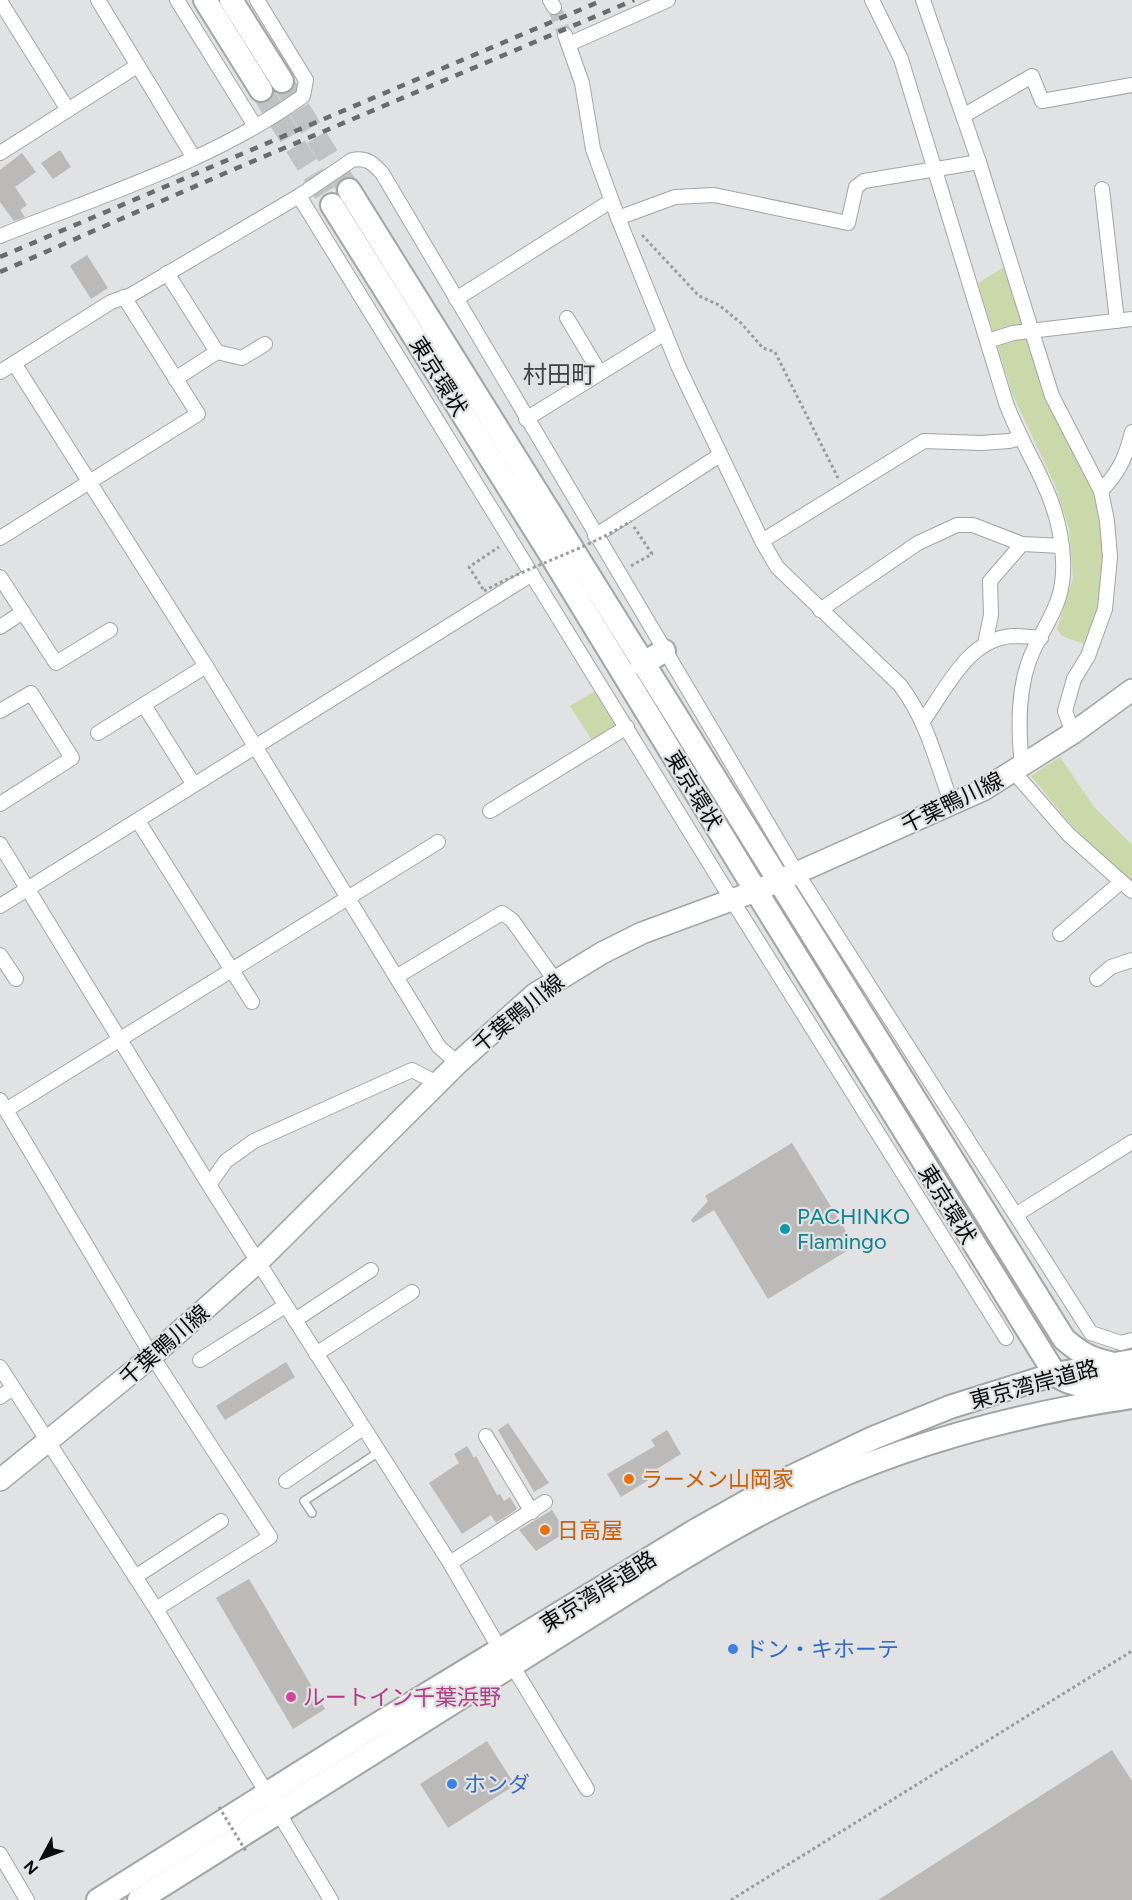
<svg xmlns="http://www.w3.org/2000/svg" width="1132" height="1900" font-family="Figtree,'Noto Sans JP',sans-serif">
<style>
.green{fill:#c9d9aa}
.building{fill:#bbbab9}
.lines{fill:none;stroke-linecap:round;stroke-linejoin:round}
.minor-tunnel{stroke:#c0c2c3;stroke-width:14;stroke-dasharray:14 7;stroke-linecap:butt}
.trunk-tunnel{stroke:#c0c2c3;stroke-width:22;stroke-dasharray:22 11;stroke-linecap:butt}
.service-casing{stroke:#a3a4a5;stroke-width:10}
.minor-casing{stroke:#a3a4a5;stroke-width:16}
.primary-casing{stroke:#a3a4a5;stroke-width:24}
.trunk-casing{stroke:#a3a4a5;stroke-width:26}
.path{stroke:#9a9c9c;stroke-width:3;stroke-dasharray:3 3;stroke-linecap:butt}
.service{stroke:#fff;stroke-width:7}
.minor{stroke:#fff;stroke-width:14}
.primary{stroke:#fff;stroke-width:21}
.trunk{stroke:#fff;stroke-width:22}
.rail{stroke:#6a6b6c;stroke-width:4.5;stroke-dasharray:8 8;stroke-linecap:butt}
.path-bridge{stroke:#9a9c9c;stroke-width:3;stroke-dasharray:3 3;stroke-linecap:butt}
.culture-dot{fill:#0f9aa8;stroke:#e0e2e3;stroke-width:2}
.food-dot{fill:#e8710a;stroke:#e0e2e3;stroke-width:2}
.shop-dot{fill:#3f7fe0;stroke:#e0e2e3;stroke-width:2}
.hotel-dot{fill:#d1479c;stroke:#e0e2e3;stroke-width:2}
.labels{text-anchor:middle;stroke-width:4.5;stroke-linejoin:round;paint-order:stroke}
.street-label{font-size:22px;fill:#0b0b0b;stroke:#e0e2e3}
.culture-label{font-size:22px;fill:#0d838f;stroke:#e0e2e3;text-anchor:start}
.food-label{font-size:22px;fill:#c56008;stroke:#e0e2e3;text-anchor:start}
.shop-label{font-size:22px;fill:#366cbe;stroke:#e0e2e3;text-anchor:start}
.hotel-label{font-size:22px;fill:#b23c85;stroke:#e0e2e3;text-anchor:start}
.neighbourhood-label{font-size:24px;fill:#404141;stroke:#e0e2e3}
</style>
<rect width="100%" height="100%" fill="#e0e2e3"/>
<g class="green">
<polygon points="1006,266 1057,421 1077,450 1100,499 1106,544 1103,601 1087,645 1062,636 1057,629 1073,578 1069,528 1055,485 1012,393 978,283"/>
<polygon points="595,691 616,725 592,740 570,706"/>
<polygon points="1060,757 1094,807 1132,845 1132,886 1080,836 1031,776"/>
</g>
<g class="building">
<polygon points="60,150 71,167 53,179 41,163"/>
<polygon points="22,153 36,172 15,187 27,205 20,210 25,217 14,221 0,202 0,170"/>
<polygon points="87,255 108,288 91,299 70,266"/>
<polygon points="792,1143 855,1246 768,1299 714,1210 693,1223 691,1220 708,1201 705,1196"/>
<polygon points="286,1362 295,1377 225,1420 216,1406"/>
<polygon points="508,1423 549,1483 534,1492 498,1430"/>
<polygon points="667,1430 681,1454 652,1472 655,1476 621,1497 607,1474 655,1446 651,1440"/>
<polygon points="467,1446 474,1458 476,1456 497,1495 500,1494 504,1501 510,1497 517,1509 496,1523 491,1515 462,1534 429,1483 459,1463 454,1454"/>
<polygon points="552,1510 566,1532 536,1551 519,1530"/>
<polygon points="249,1579 325,1709 293,1729 216,1598"/>
<polygon points="487,1741 515,1785 448,1828 420,1784"/>
<polygon points="1112,1750 1132,1781 1132,1900 878,1900"/>
</g>
<g class="lines">
<polyline class="minor-tunnel" points="554,7 565,35"/>
<g class="trunk-tunnel">
<polyline points="282,81 349,190"/>
<polyline points="261,90 332,205"/>
</g>
<defs>
<polyline id="service" points="312,1513 304,1501 379,1452"/>
<g id="minor">
<polyline points="98,0 194,158"/>
<polyline points="177,0 255,126"/>
<polyline points="550,0 554,7"/>
<path d="M872 0 901 59 1006 403C1027 460 1060 494 1063 560 1065 600 1050 616 1034 649 1017 684 1018 728 1022 766"/>
<polyline points="923,0 979,162 1052,396 1101,491 1107,521 1110,557 1105,609 1088,656 1074,679 1065,711 1073,733"/>
<polyline points="0,1 68,110"/>
<path d="M565 35 582 83 593 149 618 218 679 368 762 541 777 567 900 685C927 720 937 764 952 805"/>
<polyline points="569,44 668,0"/>
<polyline points="963,116 1032,76 1042,101 1132,85"/>
<polyline points="0,153 137,66"/>
<polyline points="1102,189 1117,321"/>
<polyline points="299,196 732,900 1006,1338"/>
<polyline points="618,218 675,197 714,195 848,223 856,187 864,181 979,162"/>
<path d="M0 236C102 195 213 161 303 96L306 80 257 0"/>
<polyline points="167,273 217,352 242,358 265,344"/>
<polyline points="456,299 611,201"/>
<polyline points="567,318 600,373"/>
<polyline points="988,341 1013,333 1132,319"/>
<polyline points="14,363 206,666 439,1047 458,1063"/>
<path d="M0 372 111 302 131 295 299 196 352 160C366 157 373 163 382 173L797 873 1091 1333 1121 1343 1132 1340"/>
<polyline points="175,379 217,352"/>
<polyline points="526,419 665,333"/>
<path d="M1101 491C1119 472 1126 457 1132 432"/>
<polyline points="595,536 720,455"/>
<polyline points="0,538 198,414 124,297"/>
<polyline points="762,541 924,441 981,443 1009,441 1021,438"/>
<polyline points="0,577 56,663 110,630"/>
<polyline points="820,610 918,543 957,525 973,525 1022,544 1062,546"/>
<polyline points="0,627 23,612"/>
<polyline points="985,644 991,615 990,581 1022,544"/>
<polyline points="144,705 194,785"/>
<polyline points="0,711 31,693 72,758 0,804"/>
<path d="M923 721C946 689 968 639 1012 636 1022 636 1032 637 1041 638"/>
<polyline points="98,733 206,666"/>
<polyline points="1013,771 1068,834 1132,891"/>
<polyline points="490,811 627,727"/>
<polyline points="138,821 252,1002"/>
<polyline points="0,844 209,1185 450,1563 501,1651"/>
<polyline points="0,906 532,574"/>
<polyline points="1060,934 1121,882"/>
<polyline points="0,955 16,979"/>
<polyline points="396,977 502,913 512,920 555,980"/>
<polyline points="1097,979 1111,967 1132,960"/>
<polyline points="0,1100 152,1356 270,1537 156,1609"/>
<polyline points="6,1110 438,842"/>
<polyline points="209,1185 226,1161 254,1141 412,1070 437,1083"/>
<polyline points="1017,1214 1132,1142"/>
<polyline points="295,1320 371,1270"/>
<polyline points="316,1354 412,1292"/>
<polyline points="200,1360 285,1306"/>
<polyline points="0,1367 156,1609 331,1900"/>
<polyline points="0,1397 13,1388"/>
<polyline points="486,1436 532,1512"/>
<polyline points="286,1481 363,1428"/>
<polyline points="450,1563 545,1502"/>
<polyline points="135,1577 221,1521"/>
<polyline points="512,1665 587,1789"/>
<polyline points="0,1854 27,1900"/>
</g>
<polyline id="primary" points="0,1480 152,1356 258,1262 458,1063 535,994 602,953 642,933 756,891 983,790 1073,733 1132,690"/>
<g id="trunk">
<polyline points="205,0 261,90"/>
<polyline points="231,0 282,81"/>
<path d="M349 190 1064 1339C1079 1352 1090 1359 1110 1363"/>
<path d="M332 205 554 560 756 891 1055 1374C1079 1393 1104 1384 1132 1380"/>
<polyline points="642,664 664,651"/>
<polyline points="98,1900 368,1730 698,1529 785,1480 873,1438 950,1407 1055,1374 1132,1361"/>
<path d="M139 1900 660 1572C705 1545 749 1518 796 1496 901 1445 1017 1414 1132 1397"/>
</g>
</defs>
<use href="#service" class="service-casing"/>
<use href="#minor" class="minor-casing"/>
<use href="#primary" class="primary-casing"/>
<use href="#trunk" class="trunk-casing"/>
<g class="path">
<polyline points="642,235 699,296 719,305 741,323 763,348 775,352 838,478"/>
<polyline points="631,566 652,554 634,527"/>
<polyline points="483,589 469,567 499,547"/>
<polyline points="731,1900 1132,1651"/>
</g>
<use href="#service" class="service"/>
<use href="#minor" class="minor"/>
<use href="#primary" class="primary"/>
<use href="#trunk" class="trunk"/>
<g class="rail">
<polyline points="0,257 603,0"/>
<polyline points="0,272 230,171 634,0"/>
</g>
<g class="path-bridge">
<path d="M484 591C531 565 586 550 631 521"/>
<polyline points="219,1807 247,1853"/>
</g>
</g>
<circle class="culture-dot" cx="785" cy="1229" r="6"/>
<g class="food-dot">
<circle cx="629" cy="1479" r="6"/>
<circle cx="545" cy="1530" r="6"/>
</g>
<g class="shop-dot">
<circle cx="733" cy="1649" r="6"/>
<circle cx="452" cy="1784" r="6"/>
</g>
<circle class="hotel-dot" cx="291" cy="1697" r="6"/>
<g class="labels">
<g class="street-label">
<text transform="translate(439 376) rotate(58)" y="8">東京環状</text>
<text transform="translate(694 790) rotate(59)" y="8">東京環状</text>
<text transform="translate(952 802) rotate(-26)" y="8">千葉鴨川線</text>
<text transform="translate(518 1013) rotate(-39)" y="8">千葉鴨川線</text>
<text transform="translate(948 1204) rotate(58)" y="8">東京環状</text>
<text transform="translate(164 1345) rotate(-41)" y="8">千葉鴨川線</text>
<text transform="translate(1034 1384) rotate(-15)" y="8">東京湾岸道路</text>
<text transform="translate(598 1591) rotate(-32)" y="8">東京湾岸道路</text>
</g>
<g class="culture-label">
<text x="797" y="1224">PACHINKO<tspan x="797" dy="25">Flamingo</tspan></text>
</g>
<g class="food-label">
<text x="641" y="1487">ラーメン山岡家</text>
<text x="557" y="1538">日高屋</text>
</g>
<g class="shop-label">
<text x="745" y="1657">ドン・キホーテ</text>
<text x="464" y="1792">ホンダ</text>
</g>
<g class="hotel-label">
<text x="303" y="1705">ルートイン千葉浜野</text>
</g>
<g class="neighbourhood-label">
<text x="559" y="383">村田町</text>
</g>
</g>
<g transform="translate(42 1858) rotate(229)" stroke="#e0e2e3" stroke-width="4.5" paint-order="stroke">
<path d="M0-4.5L10 22L0 15L-10 22Z" fill="#0b0b0b"/>
<text y="-9" font-size="16" font-weight="bold" text-anchor="middle" fill="#0b0b0b">N</text>
</g>
</svg>
